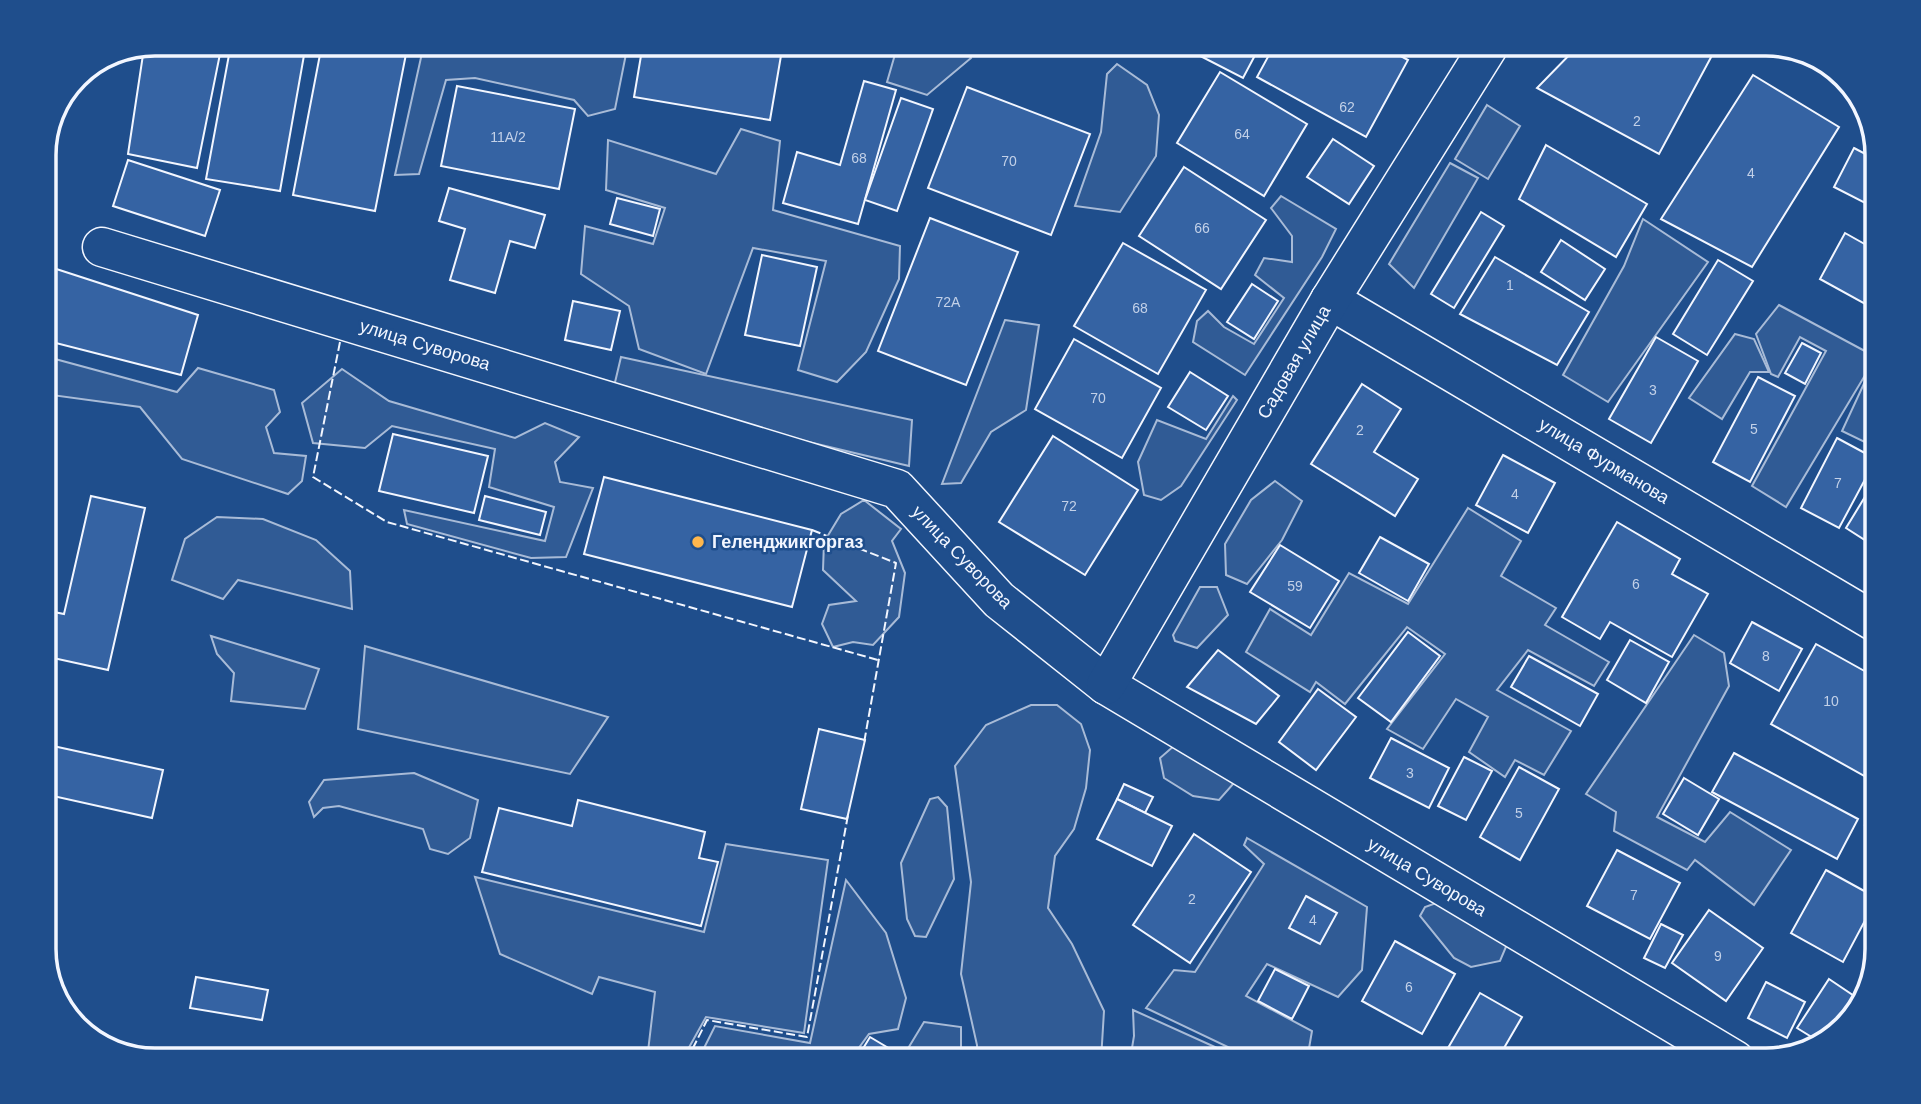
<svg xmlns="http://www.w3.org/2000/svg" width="1921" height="1104" font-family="Helvetica,sans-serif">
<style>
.built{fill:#305b95;stroke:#a8bbd7;stroke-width:2}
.building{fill:#3563a3;stroke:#f2f6ff;stroke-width:2}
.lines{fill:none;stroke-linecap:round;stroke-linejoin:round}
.minor-casing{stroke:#f2f6ff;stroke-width:41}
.minor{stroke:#1f4e8c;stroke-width:38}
.fence{stroke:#f2f6ff;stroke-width:2;stroke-dasharray:9 3.5;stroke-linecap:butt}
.poi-dot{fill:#ffb74d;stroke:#1f4e8c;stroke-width:2.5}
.labels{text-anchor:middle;stroke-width:5;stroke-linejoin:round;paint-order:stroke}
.number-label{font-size:14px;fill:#c3d1e8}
.street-label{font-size:18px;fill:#f2f6ff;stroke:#1f4e8c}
.poi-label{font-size:18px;font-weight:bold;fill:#f2f6ff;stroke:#1f4e8c;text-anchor:start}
.rim{fill:none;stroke:#f2f6ff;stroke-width:3.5}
</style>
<rect width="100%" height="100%" fill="#1f4e8c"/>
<g class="built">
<polygon points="424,44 628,44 615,109 588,116 574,100 475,78 446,80 419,174 395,175"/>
<polygon points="898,44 964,44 971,58 927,95 887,82"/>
<polygon points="1117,64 1147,85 1159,115 1156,156 1120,212 1075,206 1101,132 1107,74"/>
<polygon points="1487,105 1520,126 1488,179 1455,159"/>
<polygon points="741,129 780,141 773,210 900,246 899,279 866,352 837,382 798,370 826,261 753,248 706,374 639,349 629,306 581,274 585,226 653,244 665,208 606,190 608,140 716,174"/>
<polygon points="1450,163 1478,178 1414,288 1389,264"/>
<polygon points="1281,196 1336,229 1322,257 1245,375 1193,342 1197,321 1208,311 1224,327 1254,344 1284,298 1255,275 1264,258 1292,262 1292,236 1271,208"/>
<polygon points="1643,219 1708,262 1608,402 1563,375 1624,266"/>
<polygon points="1779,305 1876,357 1786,507 1752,486 1826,351 1800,337 1778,377 1771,374 1756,334"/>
<polygon points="1005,320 1039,325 1026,410 991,432 961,483 942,484"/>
<polygon points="1735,334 1754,339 1769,372 1750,372 1722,419 1689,398"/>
<polygon points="44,356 177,392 198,368 274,390 280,412 266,427 274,453 306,456 302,481 288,494 182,459 140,407 44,394"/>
<polygon points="621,357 912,420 909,466 612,395"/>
<polygon points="1874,362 1877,363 1877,448 1842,431"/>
<polygon points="342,369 389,401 515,438 545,423 579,437 555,462 560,482 593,488 566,557 531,558 407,524 404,510 545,541 554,507 489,487 495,449 392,426 365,448 313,443 302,403"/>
<polygon points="1233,396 1237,400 1181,486 1161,500 1144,495 1138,462 1157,420 1206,439"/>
<polygon points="1275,481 1302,501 1282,540 1247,584 1226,575 1225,544 1251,500"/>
<polygon points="864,500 901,529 892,541 905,573 899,617 873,645 853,642 833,647 822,624 829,605 856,601 823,570 824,542 841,514"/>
<polygon points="1468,508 1521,541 1501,576 1556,608 1545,625 1609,662 1594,686 1528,650 1497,690 1571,731 1544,775 1515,760 1505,777 1469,752 1488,717 1456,699 1423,749 1387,729 1445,654 1407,627 1345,704 1316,682 1310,692 1246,652 1270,609 1311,635 1349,573 1408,604"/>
<polygon points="217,517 263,519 316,540 350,571 352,609 238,580 223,599 172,580 185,539"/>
<polygon points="1200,587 1217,587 1228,615 1197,648 1175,641 1173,635"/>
<polygon points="1694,635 1724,653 1729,686 1657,817 1705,842 1730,812 1791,850 1754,905 1695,860 1687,870 1614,831 1616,812 1586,794"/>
<polygon points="211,636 319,669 305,709 231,701 234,673 217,654"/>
<polygon points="365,646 608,717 570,774 358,729"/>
<polygon points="1031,705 1057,705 1081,724 1090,750 1086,788 1074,829 1055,856 1048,908 1072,944 1104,1011 1101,1060 977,1060 977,1045 961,974 971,882 955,766 986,725"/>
<polygon points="1175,745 1234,783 1219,800 1193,796 1164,778 1160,758"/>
<polygon points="414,773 478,800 470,838 448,854 430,849 423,829 339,806 323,808 314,817 309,802 324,780"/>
<polygon points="938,797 947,807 954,879 926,937 915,936 907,919 901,863 930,799"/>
<polygon points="1247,838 1367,907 1362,970 1338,997 1267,964 1246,996 1312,1031 1308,1054 1324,1060 1255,1060 1146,1008 1174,970 1195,972 1264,864 1244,845"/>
<polygon points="726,844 828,860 804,1033 706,1017 682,1060 647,1060 655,992 599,977 592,994 500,954 475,877 704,932"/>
<polygon points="846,880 886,933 906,998 898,1029 869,1034 850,1060 698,1060 715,1026 810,1043"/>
<polygon points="1450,898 1508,942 1500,961 1471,967 1454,958 1420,916 1425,907"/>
<polygon points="1133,1010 1226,1052 1221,1060 1130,1060 1134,1036"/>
<polygon points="924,1022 961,1027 961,1060 901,1060"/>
</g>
<g class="building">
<polygon points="155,44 222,44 197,168 128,154 144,48"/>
<polygon points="231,44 306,44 280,191 206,179"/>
<polygon points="322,44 408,44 375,211 293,195"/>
<polygon points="643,44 783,44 770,120 634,97"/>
<polygon points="1177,44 1261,44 1243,78"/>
<polygon points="1275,44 1379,44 1408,60 1366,137 1257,77"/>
<polygon points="1580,44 1706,44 1716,48 1659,154 1537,88"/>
<polygon points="1220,72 1307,124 1264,196 1177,143"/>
<polygon points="1753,75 1839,127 1752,267 1661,219"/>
<polygon points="864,81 896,90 858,224 783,203 797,152 840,165"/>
<polygon points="457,86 575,109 559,189 441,166"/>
<polygon points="967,87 1090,134 1051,235 928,188"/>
<polygon points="901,98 933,109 897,211 865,200"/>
<polygon points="1333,139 1374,166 1349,204 1307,177"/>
<polygon points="1546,145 1647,204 1616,257 1519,199"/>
<polygon points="1854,148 1877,160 1877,199 1873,207 1834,187"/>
<polygon points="128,160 220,190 205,236 113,206"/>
<polygon points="1184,167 1266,220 1221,289 1139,236"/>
<polygon points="449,188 545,215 535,248 510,241 495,293 450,280 465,229 439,221"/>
<polygon points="617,198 660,209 653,236 610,224"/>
<polygon points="1481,212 1504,226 1454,308 1431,294"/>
<polygon points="930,218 1018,252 966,385 878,351"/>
<polygon points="1845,233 1877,251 1877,287 1867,305 1820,279"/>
<polygon points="1561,240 1605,269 1585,300 1541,272"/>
<polygon points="1123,243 1206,290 1158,374 1074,326"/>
<polygon points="762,255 817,267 800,346 745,335"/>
<polygon points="1495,257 1589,312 1557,365 1460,314"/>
<polygon points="1718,260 1753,281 1707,355 1673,334"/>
<polygon points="44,265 198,315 181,375 44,340"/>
<polygon points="1252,284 1278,301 1254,339 1227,322"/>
<polygon points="573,301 620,311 611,350 565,340"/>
<polygon points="1656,337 1698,361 1651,443 1609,419"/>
<polygon points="1074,339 1161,388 1122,458 1035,409"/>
<polygon points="1802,343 1821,353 1805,384 1785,373"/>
<polygon points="1190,372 1228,396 1206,430 1168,407"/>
<polygon points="1758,377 1795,396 1750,482 1713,462"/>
<polygon points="1362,384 1401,409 1374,452 1418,479 1395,516 1311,464"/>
<polygon points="393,434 488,456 474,513 379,491"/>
<polygon points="1053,436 1138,490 1085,575 999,522"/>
<polygon points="1837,438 1876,459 1839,528 1801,508"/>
<polygon points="1503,455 1555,483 1528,533 1476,505"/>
<polygon points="604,477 812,530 792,607 584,554"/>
<polygon points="1877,477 1877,528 1868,542 1846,528"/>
<polygon points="91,496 145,508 108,670 44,656 44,610 64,614"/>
<polygon points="485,496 546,512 540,535 479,520"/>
<polygon points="1617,522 1680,559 1672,574 1708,594 1672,657 1610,622 1600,639 1562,617"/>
<polygon points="1380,537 1429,564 1408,601 1359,573"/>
<polygon points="1280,545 1339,581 1310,628 1250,592"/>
<polygon points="1752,622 1802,649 1779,691 1730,663"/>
<polygon points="1408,632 1440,656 1391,722 1358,698"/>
<polygon points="1630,640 1669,662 1646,703 1607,680"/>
<polygon points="1816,644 1877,678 1877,783 1771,724"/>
<polygon points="1218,650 1279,696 1256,724 1187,687"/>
<polygon points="1529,656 1598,694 1580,726 1511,687"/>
<polygon points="1318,689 1356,717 1316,770 1279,742"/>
<polygon points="819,729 865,740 847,819 801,809"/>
<polygon points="1391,738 1449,768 1429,808 1370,778"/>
<polygon points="44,744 163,770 152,818 44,794"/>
<polygon points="1734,753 1858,819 1837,859 1712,792"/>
<polygon points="1464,757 1492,771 1466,820 1438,806"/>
<polygon points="1519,767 1559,789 1520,860 1480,837"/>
<polygon points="1684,778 1719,799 1698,835 1663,814"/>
<polygon points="1124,784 1153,797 1145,813 1117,799"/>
<polygon points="1117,799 1172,826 1152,866 1097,839"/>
<polygon points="578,800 705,832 699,858 718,862 701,926 482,872 499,808 572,826"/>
<polygon points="1877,804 1877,832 1865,825"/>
<polygon points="1194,834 1251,872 1190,963 1133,925"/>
<polygon points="1617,850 1680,883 1650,939 1587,906"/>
<polygon points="1826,870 1877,898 1843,962 1791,933"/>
<polygon points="1306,896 1337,913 1320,944 1289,928"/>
<polygon points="44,904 50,906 44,934"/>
<polygon points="1709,910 1763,948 1726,1001 1672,963"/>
<polygon points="1661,924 1683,935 1665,968 1644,958"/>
<polygon points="1395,941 1455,974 1422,1034 1362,1001"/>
<polygon points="1275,969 1309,986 1292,1019 1258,1001"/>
<polygon points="196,977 268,990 262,1020 190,1008"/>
<polygon points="1829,979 1863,1002 1823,1044 1797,1028"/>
<polygon points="1766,982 1805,1002 1787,1038 1748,1018"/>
<polygon points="1480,993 1522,1017 1497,1060 1441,1060"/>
<polygon points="870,1037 900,1055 898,1060 856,1060"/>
<polygon points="1234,1052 1249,1060 1229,1060"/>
</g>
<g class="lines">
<defs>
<g id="minor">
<polyline points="102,247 897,489 999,600 1106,685 1735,1060"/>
<polyline points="1330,300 1877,623"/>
<polyline points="1106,685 1330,300 1490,44"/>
</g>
</defs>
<use href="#minor" class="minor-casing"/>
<use href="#minor" class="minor"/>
<g class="fence">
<polyline points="340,342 313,477 387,522 878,660"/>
<polyline points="812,530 896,563 864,743"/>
<polyline points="687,1060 707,1020 807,1037 848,815"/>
</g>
</g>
<circle class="poi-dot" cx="698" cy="542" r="7"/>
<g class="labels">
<g class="number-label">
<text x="1347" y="112">62</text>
<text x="1637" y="126">2</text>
<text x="1242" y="139">64</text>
<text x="508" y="142">11А/2</text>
<text x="859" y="163">68</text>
<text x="1009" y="166">70</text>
<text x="1751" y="178">4</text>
<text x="1202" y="233">66</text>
<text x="1510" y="290">1</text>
<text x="948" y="307">72А</text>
<text x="1140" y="313">68</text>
<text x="1653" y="395">3</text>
<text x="1098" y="403">70</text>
<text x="1754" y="434">5</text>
<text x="1360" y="435">2</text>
<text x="1838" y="488">7</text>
<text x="1515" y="499">4</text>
<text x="1069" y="511">72</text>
<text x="1636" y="589">6</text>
<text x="1295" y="591">59</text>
<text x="1766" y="661">8</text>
<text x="1831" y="706">10</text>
<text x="1410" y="778">3</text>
<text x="1519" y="818">5</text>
<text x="1634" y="900">7</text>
<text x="1192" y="904">2</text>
<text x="1313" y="925">4</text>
<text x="1718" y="961">9</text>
<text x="1409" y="992">6</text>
</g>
<g class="street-label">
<text transform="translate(425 345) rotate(17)" y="6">улица Суворова</text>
<text transform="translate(1294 362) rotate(-60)" y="6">Садовая улица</text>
<text transform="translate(1604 461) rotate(31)" y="6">улица Фурманова</text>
<text transform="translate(962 557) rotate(46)" y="6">улица Суворова</text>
<text transform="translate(1427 877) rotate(31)" y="6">улица Суворова</text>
</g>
<g class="poi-label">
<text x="712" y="548">Геленджикгоргаз</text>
</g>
</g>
<path d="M0 0H1921V1104H0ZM155 56H1766A99 99 0 0 1 1865 155V949A99 99 0 0 1 1766 1048H155A99 99 0 0 1 56 949V155A99 99 0 0 1 155 56Z" fill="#1f4e8c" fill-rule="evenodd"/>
<path class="rim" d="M155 56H1766A99 99 0 0 1 1865 155V949A99 99 0 0 1 1766 1048H155A99 99 0 0 1 56 949V155A99 99 0 0 1 155 56Z"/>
</svg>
